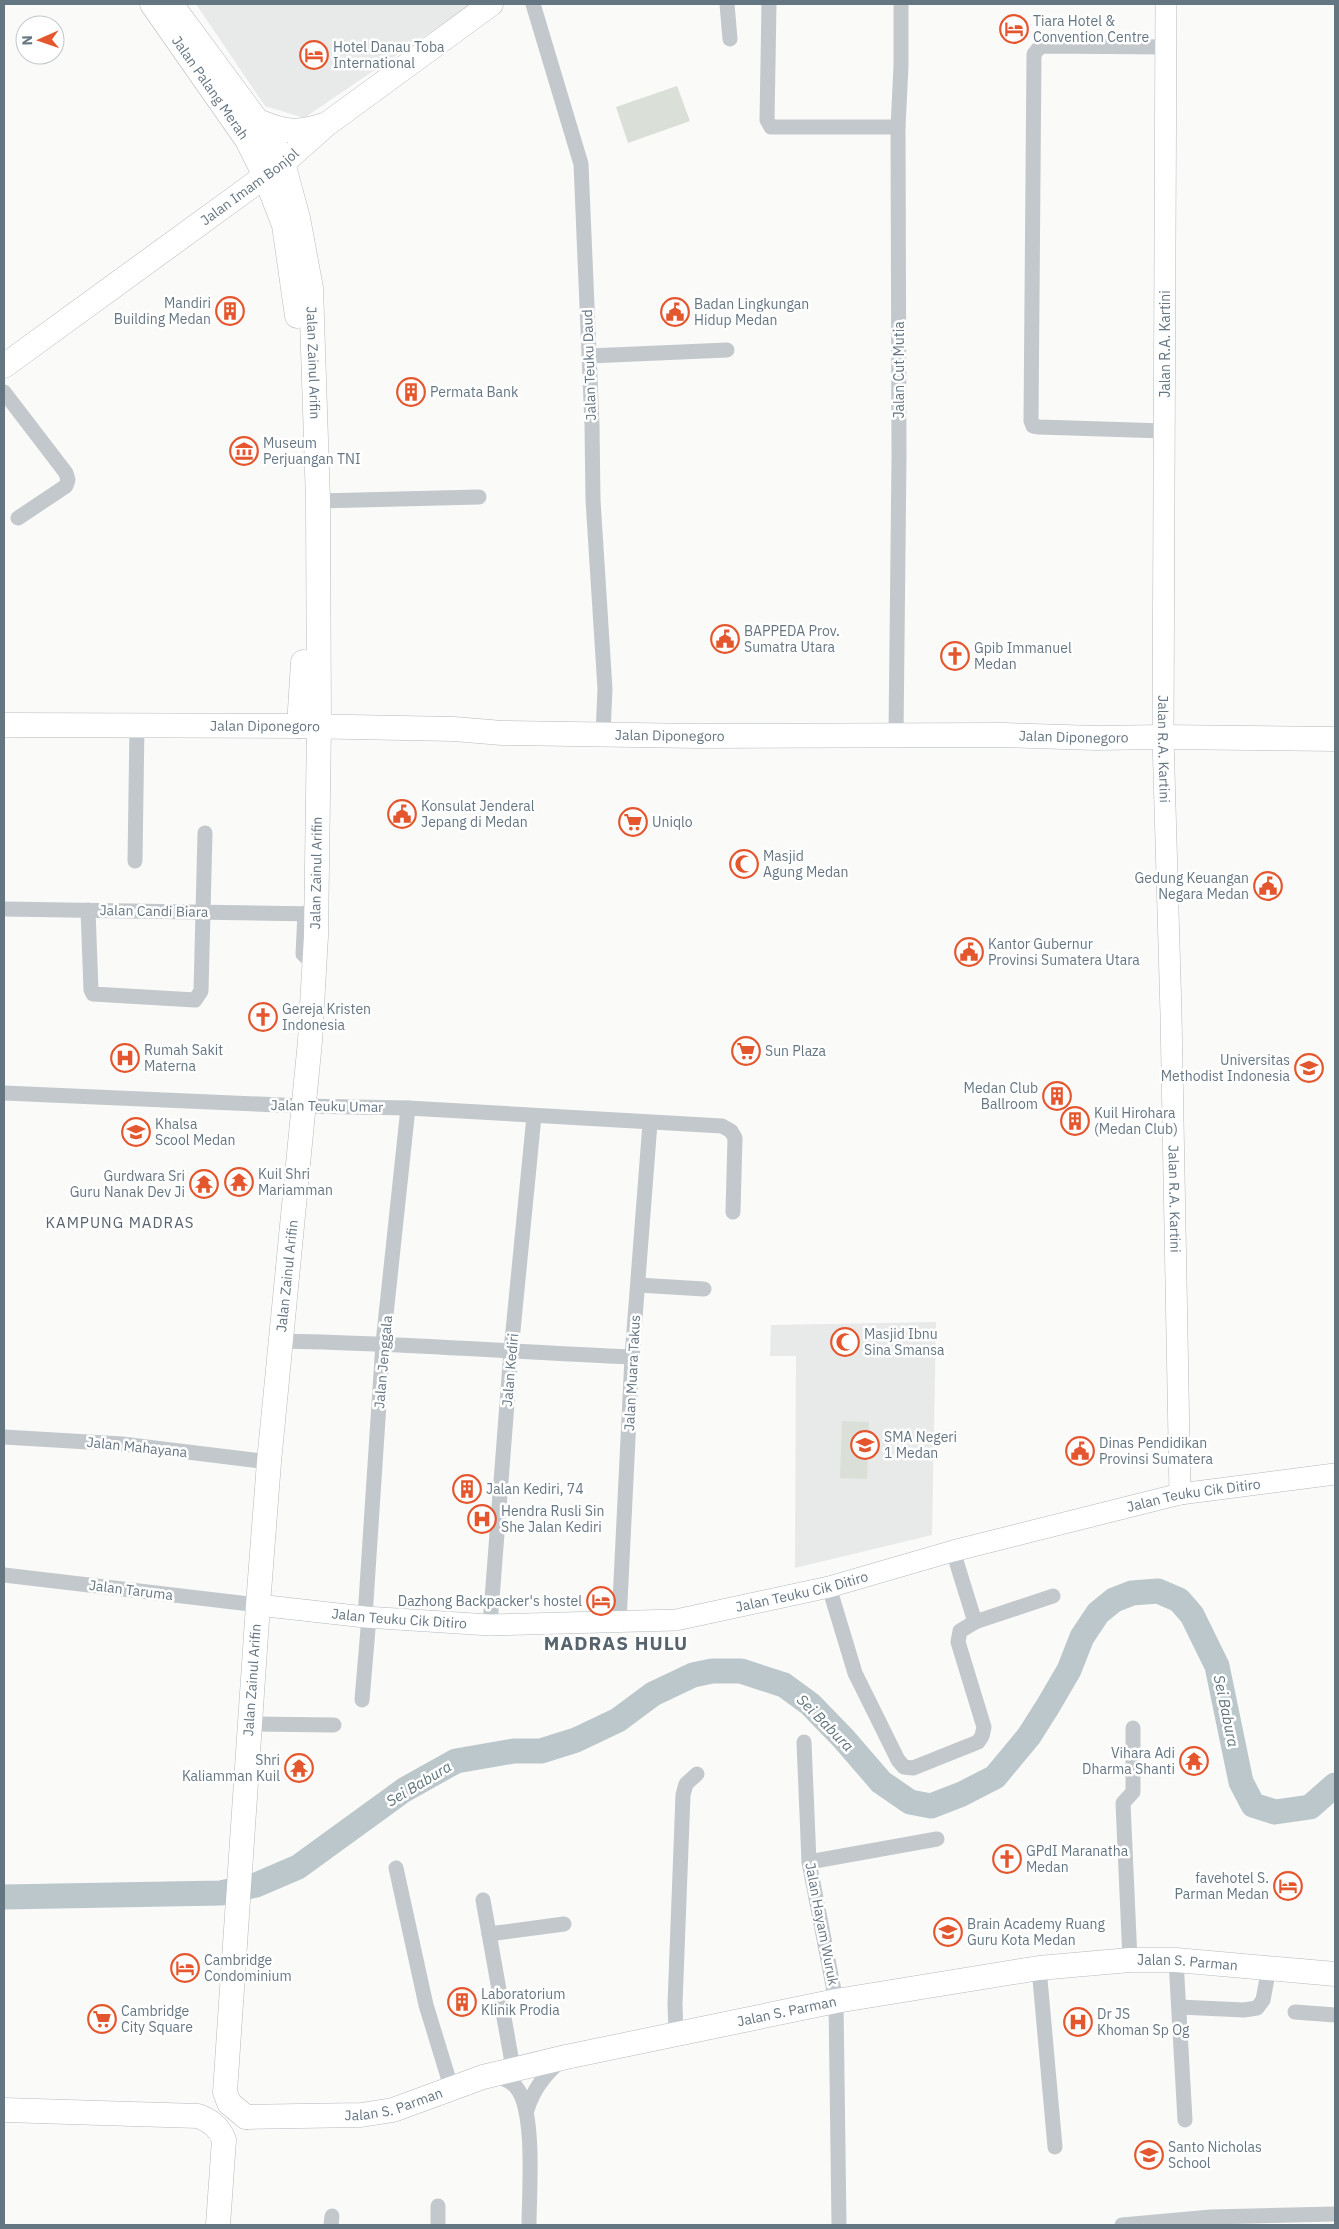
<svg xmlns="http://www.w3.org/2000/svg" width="1339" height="2229" font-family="'IBM Plex Sans',sans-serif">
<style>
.built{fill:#e8e9e9}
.green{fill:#dadfd7}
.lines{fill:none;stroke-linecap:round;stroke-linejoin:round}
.river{stroke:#bbc7cb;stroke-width:25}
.secondary-casing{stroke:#b3babf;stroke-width:22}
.primary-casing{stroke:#b5babe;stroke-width:25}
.street{stroke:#c3c8cc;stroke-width:15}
.secondary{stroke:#fff;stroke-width:21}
.primary{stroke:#fff;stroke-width:24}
.labels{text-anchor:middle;stroke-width:5;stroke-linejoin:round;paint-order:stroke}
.poi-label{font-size:14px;fill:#657683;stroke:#fff;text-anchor:start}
.street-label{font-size:14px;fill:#657683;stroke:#fff}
.neighbourhood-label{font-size:15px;letter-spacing:1px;fill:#57646e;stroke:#fff}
.water-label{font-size:15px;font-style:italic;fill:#60757c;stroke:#fff}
.district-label{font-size:19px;font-weight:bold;letter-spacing:1px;fill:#57646e;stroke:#fff}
</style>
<rect width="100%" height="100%" fill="#fafaf8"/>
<g class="built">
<polygon points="196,4 472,4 304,118 265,106"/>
<polygon points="936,1322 932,1535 795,1568 796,1356 770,1356 771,1325"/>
</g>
<g class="green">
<polygon points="677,86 690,121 628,143 616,107"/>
<polygon points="842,1421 869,1422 867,1479 840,1478"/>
</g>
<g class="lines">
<polyline class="river" points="4,1897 221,1893 256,1885 298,1867 404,1790 456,1761 514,1751 541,1751 576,1740 618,1720 653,1694 693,1675 712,1671 741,1671 784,1685 810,1704 843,1738 881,1782 910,1802 931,1806 962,1794 995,1777 1029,1736 1048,1706 1069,1670 1082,1637 1098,1613 1114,1600 1132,1593 1158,1591 1179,1600 1192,1615 1217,1666 1241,1782 1253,1805 1275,1812 1310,1807 1335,1785"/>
<defs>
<g id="secondary">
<path id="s1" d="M1166 4 1163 737 1171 1014 1180 1494"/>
<path id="s2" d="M258 1605 365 1617 490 1625 676 1620 829 1587 953 1551 1180 1494 1335 1474"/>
</g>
<g id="primary">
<path id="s3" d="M152 4 247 140 265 176 284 225 297 316"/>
<path id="s4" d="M171 4 275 145 283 163 298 218 311 288 318 501 319 726 316 936 310 1041 269 1462 258 1605 225 2092 229 2103 246 2117"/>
<path d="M258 121C285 132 296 134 324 125"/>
<path id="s5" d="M4 366 283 163 327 124 491 4"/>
<path id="s6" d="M4 725 299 726 454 729 502 733 697 736 1004 735 1096 738 1163 737 1335 739"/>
<polyline points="299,726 303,662"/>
<path d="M4 2110 198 2116C211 2121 219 2127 224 2140L218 2225"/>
<path id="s7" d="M246 2117 361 2115 393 2110 483 2077 566 2057 836 2001 1039 1968 1130 1960H1176L1335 1974"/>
</g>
</defs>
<use href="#secondary" class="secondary-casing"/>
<use href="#primary" class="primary-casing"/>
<g class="street">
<polyline points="533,4 581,164 592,425 593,500 605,689 603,734"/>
<polyline points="727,4 730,39"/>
<polyline points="769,4 767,120 771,127 898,127"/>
<polyline points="589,356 727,350"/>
<polyline points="4,392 66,473 68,480 66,486 18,518"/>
<polyline points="1165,431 1039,427 1033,426 1031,421 1034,54 1039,48 1044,46 1166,47"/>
<polyline points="318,501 479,497"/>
<polyline points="896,736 899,457 898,127 901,66 901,4"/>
<polyline points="135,861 137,725"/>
<polyline points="4,909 316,914"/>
<polyline points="88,910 91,990 93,994 195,1000 201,991 205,833"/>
<polyline points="305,913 303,954 307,958"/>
<polyline points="4,1093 303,1106 408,1108 722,1126 731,1131 735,1138 733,1212"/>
<polyline points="638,1285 704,1289"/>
<path d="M281 1341C398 1343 515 1352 632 1357"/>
<polyline points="4,1437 122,1444 269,1462"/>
<polyline points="4,1575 258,1605"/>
<polyline points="829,1587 855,1673 898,1760 904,1767 913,1768 978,1742 982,1736 984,1727 958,1642 960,1631 975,1622 953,1551"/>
<polyline points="365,1617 383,1343 408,1108"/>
<polyline points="619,1622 632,1357 650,1123"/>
<polyline points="975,1622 1053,1596"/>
<polyline points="490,1625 511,1351 534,1116"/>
<polyline points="362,1700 369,1617"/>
<polyline points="249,1724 334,1725"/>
<polyline points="804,1742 809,1862 836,2001 839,2225"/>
<polyline points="809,1862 937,1839"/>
<polyline points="396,1868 426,2005 452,2090"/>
<polyline points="483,1900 513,2068"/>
<polyline points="489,1934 564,1924"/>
<polyline points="1130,1960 1123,1803 1133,1792 1133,1728"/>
<polyline points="1176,1960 1185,2120"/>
<polyline points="1039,1968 1055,2147"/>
<polyline points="1179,2007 1244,2010 1257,2008 1263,2000 1269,1968"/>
<polyline points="1295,2012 1335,2015"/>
<polyline points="676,2033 675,2004 683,1795 686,1784 697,1774"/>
<path d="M491 2077C500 2077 510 2080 516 2087 536 2110 529 2194 529 2225"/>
<path d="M527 2110C533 2090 545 2074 561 2061"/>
<polyline points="331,2225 332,2216"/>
<polyline points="438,2225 438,2206"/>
<polyline points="1122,2225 1211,2217 1335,2214"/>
</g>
<use href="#secondary" class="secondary"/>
<use href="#primary" class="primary"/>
</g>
<defs>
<symbol id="hotel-ring" viewBox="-11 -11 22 22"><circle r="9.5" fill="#fff" stroke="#e4572e" stroke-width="1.5"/><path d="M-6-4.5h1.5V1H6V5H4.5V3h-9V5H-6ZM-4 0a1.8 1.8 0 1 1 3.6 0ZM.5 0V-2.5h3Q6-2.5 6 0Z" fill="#e4572e"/></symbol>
<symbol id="building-ring" viewBox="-11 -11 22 22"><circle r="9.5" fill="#fff" stroke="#e4572e" stroke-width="1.5"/><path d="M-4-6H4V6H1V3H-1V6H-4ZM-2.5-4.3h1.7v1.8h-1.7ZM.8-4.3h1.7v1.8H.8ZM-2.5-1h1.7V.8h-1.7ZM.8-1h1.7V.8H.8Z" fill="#e4572e"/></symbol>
<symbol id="civic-ring" viewBox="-11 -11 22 22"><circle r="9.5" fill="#fff" stroke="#e4572e" stroke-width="1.5"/><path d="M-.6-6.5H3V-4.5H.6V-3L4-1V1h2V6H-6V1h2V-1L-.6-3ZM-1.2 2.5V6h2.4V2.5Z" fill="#e4572e"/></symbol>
<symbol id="museum-ring" viewBox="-11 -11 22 22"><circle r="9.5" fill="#fff" stroke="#e4572e" stroke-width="1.5"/><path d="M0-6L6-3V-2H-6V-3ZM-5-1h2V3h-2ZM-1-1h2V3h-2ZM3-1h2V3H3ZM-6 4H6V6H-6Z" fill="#e4572e"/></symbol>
<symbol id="church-ring" viewBox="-11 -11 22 22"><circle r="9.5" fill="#fff" stroke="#e4572e" stroke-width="1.5"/><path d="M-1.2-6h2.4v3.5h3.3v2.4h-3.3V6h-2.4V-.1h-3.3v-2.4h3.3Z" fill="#e4572e"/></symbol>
<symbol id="supermarket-ring" viewBox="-11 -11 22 22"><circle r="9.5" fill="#fff" stroke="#e4572e" stroke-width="1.5"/><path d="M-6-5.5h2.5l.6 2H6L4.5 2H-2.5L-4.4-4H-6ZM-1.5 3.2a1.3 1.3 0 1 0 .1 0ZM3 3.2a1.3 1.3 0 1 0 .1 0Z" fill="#e4572e"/></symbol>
<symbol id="mosque-ring" viewBox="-11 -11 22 22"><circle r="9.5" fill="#fff" stroke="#e4572e" stroke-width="1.5"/><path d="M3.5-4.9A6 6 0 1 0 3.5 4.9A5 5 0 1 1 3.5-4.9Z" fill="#e4572e"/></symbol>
<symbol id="hospital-ring" viewBox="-11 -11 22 22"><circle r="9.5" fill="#fff" stroke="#e4572e" stroke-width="1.5"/><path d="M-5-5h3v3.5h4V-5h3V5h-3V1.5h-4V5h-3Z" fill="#e4572e"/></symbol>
<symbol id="university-ring" viewBox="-11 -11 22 22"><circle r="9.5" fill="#fff" stroke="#e4572e" stroke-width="1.5"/><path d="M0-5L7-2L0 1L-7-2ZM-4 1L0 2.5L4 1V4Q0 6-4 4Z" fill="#e4572e"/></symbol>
<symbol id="school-ring" viewBox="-11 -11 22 22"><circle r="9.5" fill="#fff" stroke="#e4572e" stroke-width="1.5"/><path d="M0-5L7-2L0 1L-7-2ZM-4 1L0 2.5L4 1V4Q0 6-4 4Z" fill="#e4572e"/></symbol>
<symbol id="temple-ring" viewBox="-11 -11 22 22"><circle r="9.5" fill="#fff" stroke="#e4572e" stroke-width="1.5"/><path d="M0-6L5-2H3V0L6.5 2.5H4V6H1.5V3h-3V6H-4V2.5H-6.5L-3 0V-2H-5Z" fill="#e4572e"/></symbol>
</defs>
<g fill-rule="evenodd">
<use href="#hotel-ring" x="998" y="13" width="32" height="32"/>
<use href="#hotel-ring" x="298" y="39" width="32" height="32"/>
<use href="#building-ring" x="214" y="295" width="32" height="32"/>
<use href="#civic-ring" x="659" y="296" width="32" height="32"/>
<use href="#building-ring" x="395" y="376" width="32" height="32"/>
<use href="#museum-ring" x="228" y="435" width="32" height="32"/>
<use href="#civic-ring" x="709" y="623" width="32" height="32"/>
<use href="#church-ring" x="939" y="640" width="32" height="32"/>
<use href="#civic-ring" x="386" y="798" width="32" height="32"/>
<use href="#supermarket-ring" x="617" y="806" width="32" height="32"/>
<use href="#mosque-ring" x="728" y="848" width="32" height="32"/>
<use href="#civic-ring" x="1252" y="870" width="32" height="32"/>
<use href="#civic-ring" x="953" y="936" width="32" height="32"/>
<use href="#church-ring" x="247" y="1001" width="32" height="32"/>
<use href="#supermarket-ring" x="730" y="1035" width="32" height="32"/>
<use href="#hospital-ring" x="109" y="1042" width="32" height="32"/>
<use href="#university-ring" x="1293" y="1052" width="32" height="32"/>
<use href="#building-ring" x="1041" y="1080" width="32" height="32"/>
<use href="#building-ring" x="1059" y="1105" width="32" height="32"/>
<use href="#school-ring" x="120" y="1116" width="32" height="32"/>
<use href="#temple-ring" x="223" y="1166" width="32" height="32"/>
<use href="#temple-ring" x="188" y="1168" width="32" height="32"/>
<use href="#mosque-ring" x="829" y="1326" width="32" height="32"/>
<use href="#school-ring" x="849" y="1429" width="32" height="32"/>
<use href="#civic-ring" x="1064" y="1435" width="32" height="32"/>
<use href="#building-ring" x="451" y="1473" width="32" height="32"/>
<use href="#hospital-ring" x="466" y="1503" width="32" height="32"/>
<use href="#hotel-ring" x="585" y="1585" width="32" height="32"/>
<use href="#temple-ring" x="1178" y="1745" width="32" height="32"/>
<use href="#temple-ring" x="283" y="1752" width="32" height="32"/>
<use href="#church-ring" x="991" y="1843" width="32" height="32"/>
<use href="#hotel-ring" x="1272" y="1870" width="32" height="32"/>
<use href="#school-ring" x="932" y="1916" width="32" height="32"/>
<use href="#hotel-ring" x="169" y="1952" width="32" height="32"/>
<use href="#building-ring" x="446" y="1986" width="32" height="32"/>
<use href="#supermarket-ring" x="86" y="2003" width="32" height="32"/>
<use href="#hospital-ring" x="1062" y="2006" width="32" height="32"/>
<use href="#school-ring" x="1133" y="2139" width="32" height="32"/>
</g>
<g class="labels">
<g class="poi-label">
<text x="1033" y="26">Tiara Hotel &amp;<tspan x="1033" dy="16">Convention Centre</tspan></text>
<text x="333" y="52">Hotel Danau Toba<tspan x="333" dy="16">International</tspan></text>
<text x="211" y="308" text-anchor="end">Mandiri<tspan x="211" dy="16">Building Medan</tspan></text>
<text x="694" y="309">Badan Lingkungan<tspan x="694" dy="16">Hidup Medan</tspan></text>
<text x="430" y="397">Permata Bank</text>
<text x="263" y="448">Museum<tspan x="263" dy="16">Perjuangan TNI</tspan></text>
<text x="744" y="636">BAPPEDA Prov.<tspan x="744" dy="16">Sumatra Utara</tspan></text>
<text x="974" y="653">Gpib Immanuel<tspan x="974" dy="16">Medan</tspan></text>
<text x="421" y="811">Konsulat Jenderal<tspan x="421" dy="16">Jepang di Medan</tspan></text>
<text x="652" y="827">Uniqlo</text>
<text x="763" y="861">Masjid<tspan x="763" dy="16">Agung Medan</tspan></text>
<text x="1249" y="883" text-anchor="end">Gedung Keuangan<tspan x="1249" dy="16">Negara Medan</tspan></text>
<text x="988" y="949">Kantor Gubernur<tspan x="988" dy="16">Provinsi Sumatera Utara</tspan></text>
<text x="282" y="1014">Gereja Kristen<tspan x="282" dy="16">Indonesia</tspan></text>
<text x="144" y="1055">Rumah Sakit<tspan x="144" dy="16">Materna</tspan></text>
<text x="765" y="1056">Sun Plaza</text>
<text x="1290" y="1065" text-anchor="end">Universitas<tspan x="1290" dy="16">Methodist Indonesia</tspan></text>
<text x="1038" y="1093" text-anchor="end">Medan Club<tspan x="1038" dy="16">Ballroom</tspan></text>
<text x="1094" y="1118">Kuil Hirohara<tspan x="1094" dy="16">(Medan Club)</tspan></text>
<text x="155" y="1129">Khalsa<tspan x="155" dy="16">Scool Medan</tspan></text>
<text x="258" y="1179">Kuil Shri<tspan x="258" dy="16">Mariamman</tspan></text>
<text x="185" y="1181" text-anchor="end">Gurdwara Sri<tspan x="185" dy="16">Guru Nanak Dev Ji</tspan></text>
<text x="864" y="1339">Masjid Ibnu<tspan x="864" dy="16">Sina Smansa</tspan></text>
<text x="884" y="1442">SMA Negeri<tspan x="884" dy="16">1 Medan</tspan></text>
<text x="1099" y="1448">Dinas Pendidikan<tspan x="1099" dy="16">Provinsi Sumatera</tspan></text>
<text x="486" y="1494">Jalan Kediri, 74</text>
<text x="501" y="1516">Hendra Rusli Sin<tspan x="501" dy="16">She Jalan Kediri</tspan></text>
<text x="582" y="1606" text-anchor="end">Dazhong Backpacker's hostel</text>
<text x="1175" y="1758" text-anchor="end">Vihara Adi<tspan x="1175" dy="16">Dharma Shanti</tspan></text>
<text x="280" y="1765" text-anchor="end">Shri<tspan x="280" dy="16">Kaliamman Kuil</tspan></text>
<text x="1026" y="1856">GPdI Maranatha<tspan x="1026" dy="16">Medan</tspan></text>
<text x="1269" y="1883" text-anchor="end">favehotel S.<tspan x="1269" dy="16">Parman Medan</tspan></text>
<text x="967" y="1929">Brain Academy Ruang<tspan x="967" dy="16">Guru Kota Medan</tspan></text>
<text x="204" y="1965">Cambridge<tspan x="204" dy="16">Condominium</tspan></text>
<text x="481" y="1999">Laboratorium<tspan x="481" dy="16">Klinik Prodia</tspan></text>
<text x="121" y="2016">Cambridge<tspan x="121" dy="16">City Square</tspan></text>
<text x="1097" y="2019">Dr JS<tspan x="1097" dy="16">Khoman Sp Og</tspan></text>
<text x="1168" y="2152">Santo Nicholas<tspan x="1168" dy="16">School</tspan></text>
</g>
<g class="street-label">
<text dy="5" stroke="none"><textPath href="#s3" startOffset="102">Jalan Palang Merah</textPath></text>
<text dy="5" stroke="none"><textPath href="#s5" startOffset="304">Jalan Imam Bonjol</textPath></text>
<text transform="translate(1165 344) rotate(-90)" y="5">Jalan R.A. Kartini</text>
<text dy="5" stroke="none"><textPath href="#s4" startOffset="398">Jalan Zainul Arifin</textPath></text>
<text transform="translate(589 365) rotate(-92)" y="5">Jalan Teuku Daud</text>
<text transform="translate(899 370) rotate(-90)" y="5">Jalan Cut Mutia</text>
<text dy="5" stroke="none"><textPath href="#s6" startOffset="261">Jalan Diponegoro</textPath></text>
<text dy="5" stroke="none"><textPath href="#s6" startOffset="666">Jalan Diponegoro</textPath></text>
<text dy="5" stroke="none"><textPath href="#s6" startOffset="1070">Jalan Diponegoro</textPath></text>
<text dy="5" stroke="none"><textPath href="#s1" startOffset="745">Jalan R.A. Kartini</textPath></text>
<text transform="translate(316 873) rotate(-89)" y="5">Jalan Zainul Arifin</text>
<text transform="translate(154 911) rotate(1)" y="5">Jalan Candi Biara</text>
<text transform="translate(327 1106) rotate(1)" y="5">Jalan Teuku Umar</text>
<text dy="5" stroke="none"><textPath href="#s1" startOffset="1195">Jalan R.A. Kartini</textPath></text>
<text transform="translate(287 1276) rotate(-84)" y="5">Jalan Zainul Arifin</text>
<text transform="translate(383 1362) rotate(-85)" y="5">Jalan Jenggala</text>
<text transform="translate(510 1370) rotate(-85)" y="5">Jalan Kediri</text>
<text transform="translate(632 1373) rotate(-87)" y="5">Jalan Muara Takus</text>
<text transform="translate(137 1447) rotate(6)" y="5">Jalan Mahayana</text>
<text dy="5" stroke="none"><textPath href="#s2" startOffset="952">Jalan Teuku Cik Ditiro</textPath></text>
<text transform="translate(131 1590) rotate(7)" y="5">Jalan Taruma</text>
<text dy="5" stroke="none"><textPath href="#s2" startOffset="548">Jalan Teuku Cik Ditiro</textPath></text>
<text dy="5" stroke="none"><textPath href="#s2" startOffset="142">Jalan Teuku Cik Ditiro</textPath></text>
<text transform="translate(252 1680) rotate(-86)" y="5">Jalan Zainul Arifin</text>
<text transform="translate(822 1924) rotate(79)" y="5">Jalan Hayam Wuruk</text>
<text dy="5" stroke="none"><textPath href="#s7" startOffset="959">Jalan S. Parman</textPath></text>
<text dy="5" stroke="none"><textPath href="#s7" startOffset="554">Jalan S. Parman</textPath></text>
<text dy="5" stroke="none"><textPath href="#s7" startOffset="149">Jalan S. Parman</textPath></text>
</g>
<g class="neighbourhood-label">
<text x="120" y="1228">KAMPUNG MADRAS</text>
</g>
<g class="water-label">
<text transform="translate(1226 1711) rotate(78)" y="5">Sei Babura</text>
<text transform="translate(825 1723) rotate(45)" y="5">Sei Babura</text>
<text transform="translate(419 1784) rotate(-31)" y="5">Sei Babura</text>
</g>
<g class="district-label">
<text x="616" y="1650">MADRAS HULU</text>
</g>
</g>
<rect width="1339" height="2229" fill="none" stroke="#657683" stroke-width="10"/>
<g transform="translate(40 40) rotate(268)"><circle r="24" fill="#ffffff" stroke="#c1c8cd"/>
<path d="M0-4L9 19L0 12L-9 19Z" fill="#e4572e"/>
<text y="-8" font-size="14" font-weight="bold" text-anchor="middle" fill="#657683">N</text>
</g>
</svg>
